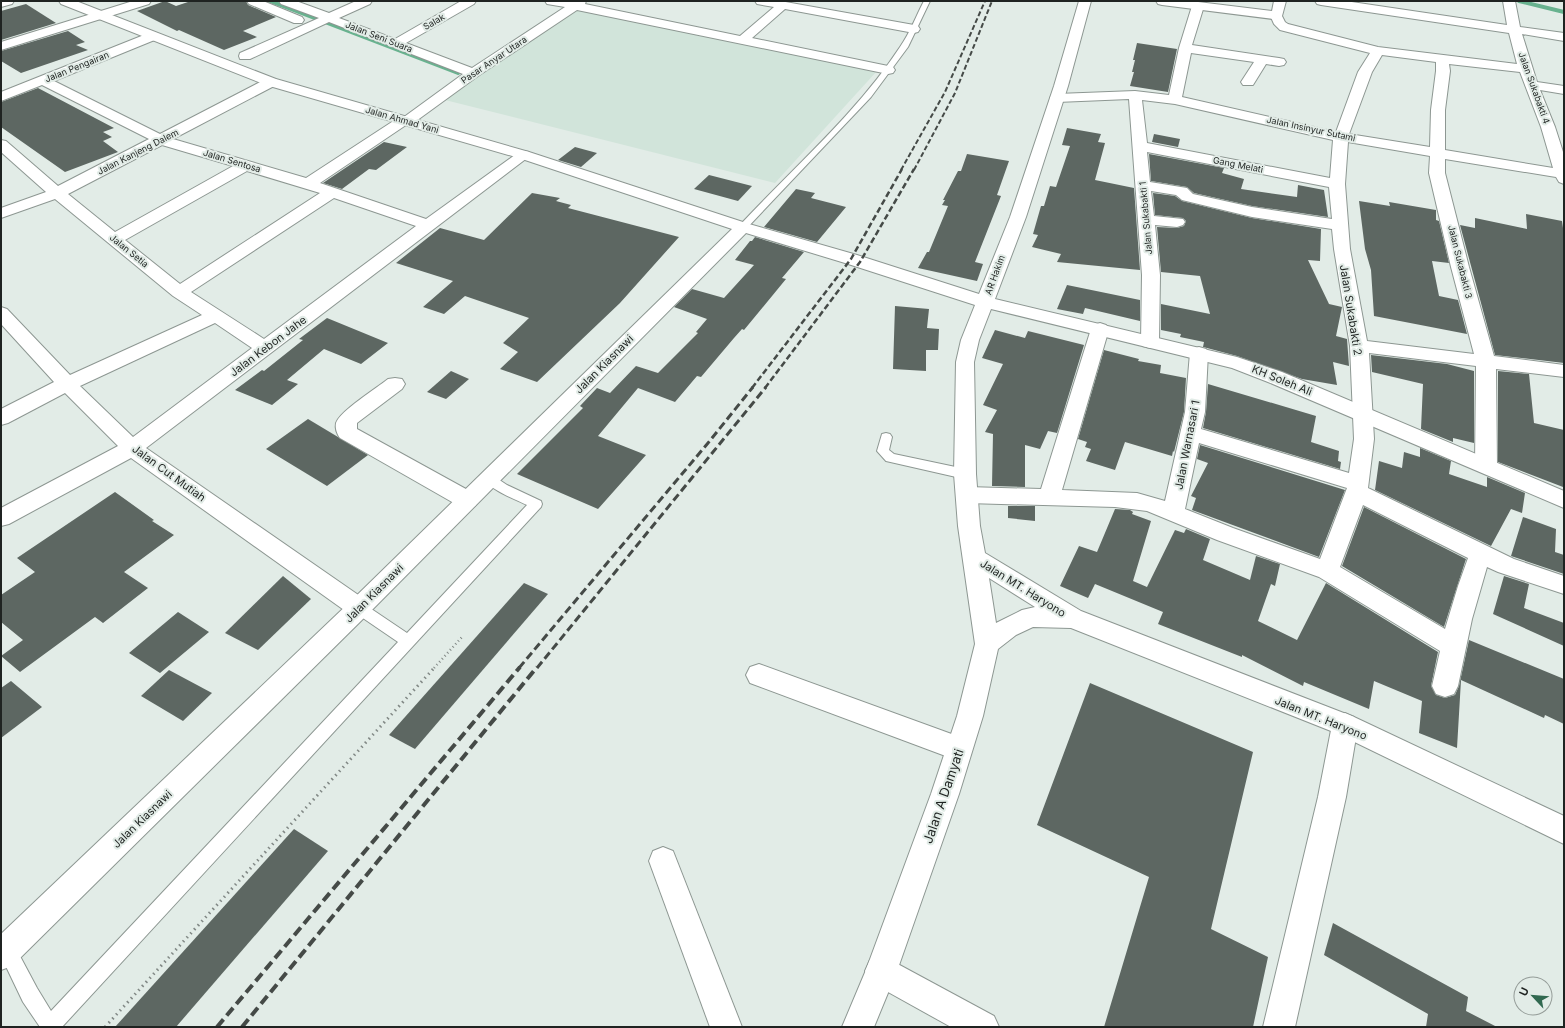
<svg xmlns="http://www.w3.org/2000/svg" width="1565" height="1028" font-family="Inter,sans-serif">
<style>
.built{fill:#d1e4da}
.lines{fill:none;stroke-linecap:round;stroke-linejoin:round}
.stream{stroke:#68b28f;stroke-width:4}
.building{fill:#5d6762}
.service-casing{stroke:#8d9792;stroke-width:2}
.minor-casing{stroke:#8d9792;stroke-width:2}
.tertiary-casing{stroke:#8d9792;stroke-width:2}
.path-far1{stroke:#818885;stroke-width:2.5;stroke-dasharray:1 3;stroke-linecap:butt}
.path{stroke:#818885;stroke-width:3;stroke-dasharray:1.5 4;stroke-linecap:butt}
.service{fill:#fff;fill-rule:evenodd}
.minor{fill:#fff;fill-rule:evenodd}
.tertiary{fill:#fff;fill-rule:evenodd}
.rail-far3{stroke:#454a47;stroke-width:2;stroke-dasharray:5 2.5;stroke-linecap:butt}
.rail-far2{stroke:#454a47;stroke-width:2.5;stroke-dasharray:6 3;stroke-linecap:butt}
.rail-far1{stroke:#454a47;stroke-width:3;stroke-dasharray:8 4;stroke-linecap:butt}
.rail{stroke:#454a47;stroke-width:4;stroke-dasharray:10 5;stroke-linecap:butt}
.labels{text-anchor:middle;stroke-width:4;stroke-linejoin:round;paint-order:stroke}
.far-street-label{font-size:9px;fill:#1f2321;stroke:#e2ece7}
.street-label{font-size:11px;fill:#1f2321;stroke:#e2ece7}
.near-street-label{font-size:13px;fill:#1f2321;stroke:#e2ece7}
</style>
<rect width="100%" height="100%" fill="#e2ece7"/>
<polygon class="built" points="578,8 877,71 775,183 441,99"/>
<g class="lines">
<g class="stream">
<polyline points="270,1 458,73"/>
<polyline points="1519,1 1564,12"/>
</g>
</g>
<g class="building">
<polygon points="165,1 176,6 191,1 246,1 248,5 276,17 243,31 257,37 224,50 179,30 177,31 137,11"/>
<polygon points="26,4 56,23 1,40 1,11"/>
<polygon points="68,31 85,42 76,45 88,50 21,73 1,61 1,51"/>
<polygon points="1137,43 1177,49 1168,92 1130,86 1134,72 1132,72 1135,60 1133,60"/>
<polygon points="38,88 114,128 103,132 112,137 103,141 118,152 65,172 1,127 1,102"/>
<polygon points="1067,128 1101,134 1098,142 1105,143 1095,180 1134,188 1140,270 1057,262 1061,254 1032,247 1038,235 1033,234 1041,206 1044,206 1050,186 1056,187 1070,146 1062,145"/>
<polygon points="1154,134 1180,139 1178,147 1152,142"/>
<polygon points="384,142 407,147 376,170 369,169 342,189 323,183"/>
<polygon points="575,147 597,153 581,167 558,160"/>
<polygon points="967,154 1009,161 997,195 1001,196 975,262 983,264 977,281 918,268 927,252 929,252 948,206 942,205 945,200 943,200 958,171 961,171"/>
<polygon points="1149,154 1224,168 1222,173 1244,179 1241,189 1297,197 1298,185 1324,190 1328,217 1252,206 1194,193 1187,187 1151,181"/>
<polygon points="709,175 752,186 738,201 694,189"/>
<polygon points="796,189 815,193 811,198 846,207 817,242 764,227"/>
<polygon points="532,193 560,198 556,201 571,205 568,208 679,237 620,303 537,382 500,369 518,352 503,343 529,318 465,296 444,314 423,307 453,281 396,263 440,228 484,240"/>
<polygon points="1153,193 1175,196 1182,201 1252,218 1321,229 1320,261 1308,260 1329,304 1342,307 1336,336 1347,339 1349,366 1333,362 1337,385 1302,379 1237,356 1207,348 1203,347 1204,342 1180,337 1181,334 1161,330 1161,304 1210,314 1200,276 1161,272 1157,227 1177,228 1184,226 1186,221 1183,218 1155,215"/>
<polygon points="1359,201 1390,206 1389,202 1436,210 1436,220 1439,221 1449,263 1432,261 1439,296 1458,300 1467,334 1374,316 1371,270 1365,249"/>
<polygon points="1526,214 1562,221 1564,235 1564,363 1495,355 1460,225 1475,228 1475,218 1527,229"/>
<polygon points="755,237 804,252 782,278 786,279 744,330 742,329 734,338 701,377 697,376 675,402 638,388 598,436 646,455 598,509 517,474 583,408 580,406 597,388 610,393 636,366 658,373 698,333 696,332 707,319 674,307 692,289 724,298 754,265 735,260 750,241 752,241"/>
<polygon points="1067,285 1140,300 1140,321 1085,308 1083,314 1057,309"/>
<polygon points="895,306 929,309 927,328 939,329 938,350 926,350 926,371 893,369"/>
<polygon points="327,318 388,343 361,364 324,349 287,380 298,384 272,405 235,390 262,370 264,371 303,340 299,339"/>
<polygon points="995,330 1025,338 1028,331 1084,345 1057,433 1048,431 1040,449 1025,445 1025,487 992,486 993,434 985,432 997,410 983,405 1003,364 982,358"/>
<polygon points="1104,350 1139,359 1138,361 1161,365 1160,373 1186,378 1184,412 1174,452 1173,451 1172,456 1125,442 1115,470 1086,461 1091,449 1085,447 1087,442 1078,439"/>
<polygon points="1371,355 1447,364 1474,371 1474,443 1453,438 1453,442 1421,429 1423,384 1372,372"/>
<polygon points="451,371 469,379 446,399 427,392"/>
<polygon points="1498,371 1529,374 1534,423 1564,430 1563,487 1498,462"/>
<polygon points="1208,384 1316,416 1311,442 1339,451 1338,461 1341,462 1340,469 1203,428 1206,412"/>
<polygon points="308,419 368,455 327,486 266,449"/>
<polygon points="1200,445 1345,490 1319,557 1192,510 1196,498 1191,496 1208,463 1197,459"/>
<polygon points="1420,448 1451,461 1449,474 1487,487 1487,477 1525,493 1522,513 1511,509 1491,546 1375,490 1379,461 1402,468 1404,452 1420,457"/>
<polygon points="115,492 154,520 152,521 174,535 124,572 148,588 103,623 95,617 20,672 1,656 23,640 1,622 1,595 35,572 17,558"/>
<polygon points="1008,506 1035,506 1035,521 1008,518"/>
<polygon points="1364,507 1466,559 1444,627 1342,566"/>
<polygon points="1115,509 1130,510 1133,512 1132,514 1151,521 1133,581 1147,587 1175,530 1184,533 1186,529 1210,539 1203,560 1250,580 1256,556 1280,564 1275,586 1271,584 1258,621 1297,640 1326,583 1438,652 1431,686 1436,695 1445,698 1455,695 1459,686 1469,640 1564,679 1564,724 1545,715 1544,718 1461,680 1457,748 1419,733 1422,701 1374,681 1369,709 1304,682 1303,686 1242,655 1242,657 1158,624 1163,612 1095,584 1088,598 1060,586 1079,546 1097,552"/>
<polygon points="1523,517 1556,529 1555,552 1564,555 1564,574 1511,556"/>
<polygon points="283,576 311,599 258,650 225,633"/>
<polygon points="1504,576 1529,584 1524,608 1564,623 1564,646 1493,614"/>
<polygon points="524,583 548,594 415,749 389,735"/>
<polygon points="178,612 209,632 160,673 129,653"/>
<polygon points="169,670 212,693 183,721 141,696"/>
<polygon points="11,681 42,707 1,738 1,688"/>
<polygon points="1090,683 1253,752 1211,929 1268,957 1253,1027 1104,1027 1149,877 1037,825"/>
<polygon points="294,829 328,851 176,1027 115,1027"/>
<polygon points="1333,923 1468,997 1466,1011 1497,1027 1426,1027 1428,1014 1324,955"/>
</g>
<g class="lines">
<defs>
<g id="service">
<path d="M924 1H930L908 47 871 97 746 229H740L738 227 740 225C794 167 856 114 900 47 910 33 916 16 924 1Z"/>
<polygon points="886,433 890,434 892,437 889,450 894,454 965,469 969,471 971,474 969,477 965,479 886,461 877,451 882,434"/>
<path d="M489 473 507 485 541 501 542 504 541 507 62 1027H40L23 1002 1 956V942L7 940 13 943 37 988 51 1011 398 642 354 612 352 608 354 604 359 602 364 604 407 633 527 505C515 499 490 490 483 478L485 475Z"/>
</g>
<g id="minor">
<polygon points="1,1 14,1 12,4 1,7"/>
<polygon points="133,1 151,1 149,4 1,50 1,42"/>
<polygon points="247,1 263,1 302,17 304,20 302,23 294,23 249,4"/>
<path d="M279 1H296L329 13 356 1H372L370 4 339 18 395 39 461 1H476L474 4 406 43 472 68 565 7 547 4 545 1H586L585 4 740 36 774 7 757 4 755 1H780L914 25 918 26 920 29 918 32 914 33 785 9 752 38 893 67 895 70 893 73 888 74 577 10 478 76 412 124 406 125 320 183 426 219 519 152 524 151 529 152 531 155 146 448 367 601 371 608 367 615 359 618 351 615 131 458 9 524 1 526V508L118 446 65 393 8 423 1 425V409L54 382 1 324V307L7 309 70 375 202 315 173 296 55 199 1 218V208L46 192 1 152V140L6 141 58 186 149 139 42 85 1 101V92L149 33H157L159 36 157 39 54 81 160 134 266 79H276L278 82 276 85 173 139 306 178 398 118 404 117 463 74 329 22 250 59H240L239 56 240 53 319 18 281 4ZM162 145 233 166 115 232 68 194ZM247 171 320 193 180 284 125 240ZM334 198 416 226 264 339 191 292ZM215 323 252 348 133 437 80 386Z"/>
<path d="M1315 1H1345L1507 25 1503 1H1515L1520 27 1564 33V41L1522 34 1537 82 1564 86V94L1540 90 1555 127 1564 155V184L1559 182 1556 177 1445 159V173L1469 267 1494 356 1564 365V377L1496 369 1497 466 1493 471 1486 474 1479 471 1475 466 1476 366 1369 353 1374 439 1368 488 1514 559 1564 576V594L1498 572 1487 567 1472 619 1458 686 1454 694 1445 697 1436 694 1432 686 1440 651 1319 577 1217 540 1147 511 1115 507 967 503 959 501 956 495 959 489 967 487 1041 489 1091 329 1094 325 1100 323 1106 325 1109 329 1062 490 1137 493 1165 501 1185 412 1190 353 1192 349 1199 347 1206 349 1208 353 1205 412 1201 429 1349 473 1354 439 1350 346 1334 249 1332 229 1252 217 1182 200 1176 195 1151 191 1154 216 1183 219 1185 222 1183 225 1177 227 1155 225 1160 275 1159 342 1157 346 1150 348 1143 346 1141 342 1142 275 1129 99 1057 102 1052 101 1050 98 1052 95 1057 94 1135 91 1169 95 1179 48 1192 6 1194 3H1202L1204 6 1192 45 1279 58 1284 59 1286 62 1284 65 1279 66 1266 64 1253 85H1243L1241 82 1254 62 1191 53 1182 97 1336 132 1358 72 1370 53 1280 30 1274 24 1270 15 1272 12H1280L1285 22 1288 24 1378 47 1517 64 1509 33 1321 5 1317 4ZM1382 55 1436 62V71L1431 110 1430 147 1349 134 1372 72ZM1449 64 1520 72 1541 127 1553 168 1445 150V110L1450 71ZM1142 100 1175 104 1333 140 1330 178 1147 143ZM1348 142 1430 156 1429 173 1451 267 1474 354 1367 341 1350 249 1345 184ZM1147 152 1329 187 1332 219 1252 207 1193 194 1187 188 1150 182ZM1199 443 1347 488 1320 559 1233 528 1185 509ZM1363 505 1468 558 1458 586 1445 629 1340 567Z"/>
<path d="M395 378 402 379 405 384 402 389 357 423V429L475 494 478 500 475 506 467 508 459 506 340 438C337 434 335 428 336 423 340 411 377 388 388 379Z"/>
<polygon points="759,664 968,740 972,749 968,758 959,761 750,683 746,675 750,667"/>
<polygon points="1345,713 1354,717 1358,725 1346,797 1295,1027 1263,1027 1318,797 1332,725 1336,717"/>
<polygon points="663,847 673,851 742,1027 710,1027 649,861 653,851"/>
<polygon points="881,955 994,1016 999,1027 951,1027 870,982 865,971 870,960"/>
</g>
<g id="tertiary">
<path d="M59 1H76L276 79 529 152 749 224 857 255 979 294 1010 217 1054 86 1079 1H1091L1068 86 1026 217 995 299 1237 357 1282 372 1564 491V508L1268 382 1232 368 991 309 979 340 974 362 976 474 980 526 985 553 1081 611 1354 717 1564 816V844L1336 733 1071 628 1033 627 1016 635 998 649 983 716 959 794 897 971 874 1027H842L866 970 931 794 957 716 975 644 958 526 954 474 956 362 961 340 975 305 845 263 746 233 367 615 12 966 1 970V934L351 601 732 229 519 158 266 85 61 4ZM989 578 1035 607 1022 610 996 623Z"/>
<polygon points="1156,1 1190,1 1272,11 1274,1 1286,1 1282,16 1273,19 1162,5 1158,4"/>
</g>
</defs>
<use href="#service" class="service-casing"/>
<use href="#minor" class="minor-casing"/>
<use href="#tertiary" class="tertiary-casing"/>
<polyline class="path-far1" points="434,668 462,637"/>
<polyline class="path" points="105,1027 435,667"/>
<use href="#service" class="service"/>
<use href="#minor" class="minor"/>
<use href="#tertiary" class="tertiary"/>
<g class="rail-far3">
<polyline points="901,170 945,92 985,1"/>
<polyline points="914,170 955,93 992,1"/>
</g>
<g class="rail-far2">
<polyline points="752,388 851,259 902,169"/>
<polyline points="765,388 860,262 914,169"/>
</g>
<g class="rail-far1">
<polyline points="519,668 708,443 753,387"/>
<polyline points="537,668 766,387"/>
</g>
<g class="rail">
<polyline points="217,1027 520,667"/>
<polyline points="242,1027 537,667"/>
</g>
</g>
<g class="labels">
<g class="far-street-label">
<text transform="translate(434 22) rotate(-30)" y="3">Salak</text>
<text transform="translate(379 37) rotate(21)" y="3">Jalan Seni Suara</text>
<text transform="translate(494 60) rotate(-34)" y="3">Pasar Anyar Utara</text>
<text transform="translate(77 67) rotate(-22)" y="3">Jalan Pengairan</text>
<text transform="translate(1534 88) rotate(70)" y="3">Jalan Sukabakti 4</text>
<text transform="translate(402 120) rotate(16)" y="3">Jalan Ahmad Yani</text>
<text transform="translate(1311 129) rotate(12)" y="3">Jalan Insinyur Sutami</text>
<text transform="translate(138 152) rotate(-27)" y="3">Jalan Kanjeng Dalem</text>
<text transform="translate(232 161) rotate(17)" y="3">Jalan Sentosa</text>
<text transform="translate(1238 165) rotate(11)" y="3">Gang Melati</text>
<text transform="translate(1146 218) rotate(-95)" y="3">Jalan Sukabakti 1</text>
<text transform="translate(129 251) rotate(39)" y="3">Jalan Setia</text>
<text transform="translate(1460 262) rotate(76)" y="3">Jalan Sukabakti 3</text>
<text transform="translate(995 275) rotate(-70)" y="3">AR Hakim</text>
</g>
<g class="street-label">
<text transform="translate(1351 310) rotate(81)" y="4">Jalan Sukabakti 2</text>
<text transform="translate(268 346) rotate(-37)" y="4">Jalan Kebon Jahe</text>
<text transform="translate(604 364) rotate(-45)" y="4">Jalan Kiasnawi</text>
<text transform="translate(1282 380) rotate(22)" y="4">KH Soleh Ali</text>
<text transform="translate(1187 445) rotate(-79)" y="4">Jalan Warnasari 1</text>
<text transform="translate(169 473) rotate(36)" y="4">Jalan Cut Mutiah</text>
<text transform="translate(1023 588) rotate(32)" y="4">Jalan MT. Haryono</text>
<text transform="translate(374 593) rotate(-45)" y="4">Jalan Kiasnawi</text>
<text transform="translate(1321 718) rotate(22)" y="4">Jalan MT. Haryono</text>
<text transform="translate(142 819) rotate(-44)" y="4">Jalan Kiasnawi</text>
</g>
<g class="near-street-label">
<text transform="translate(943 796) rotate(-71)" y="5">Jalan A Damyati</text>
</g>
</g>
<rect width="1565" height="1028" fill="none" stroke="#1f2321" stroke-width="4"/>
<g transform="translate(1533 996) rotate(296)"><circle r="19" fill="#e2ece7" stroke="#949c98"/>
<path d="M0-3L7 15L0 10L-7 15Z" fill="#316950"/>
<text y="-6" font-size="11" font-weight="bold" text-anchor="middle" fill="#1f2321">U</text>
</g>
</svg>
